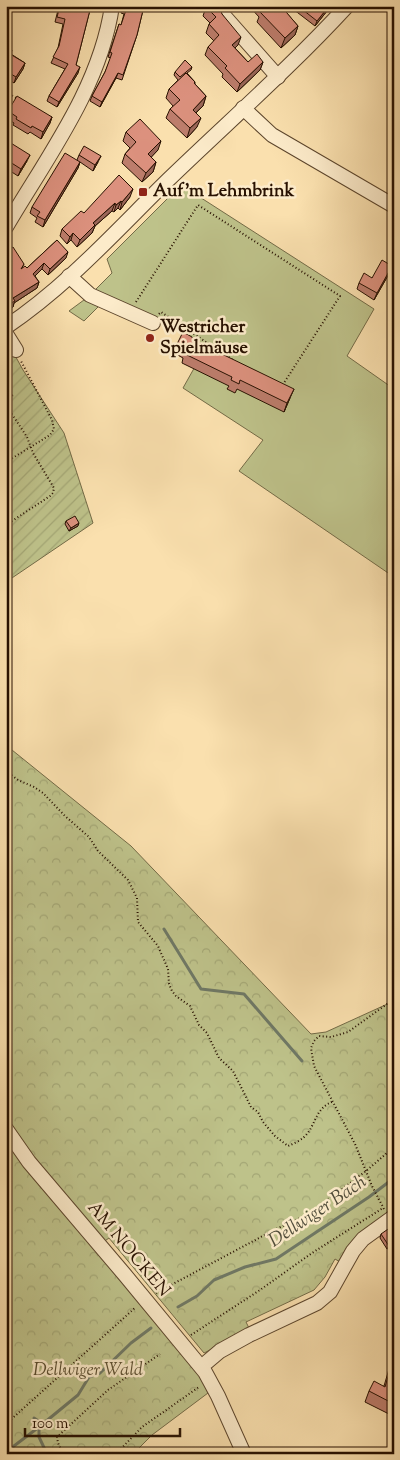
<svg xmlns="http://www.w3.org/2000/svg" width="400" height="1460" font-family="'Sorts Mill Goudy',serif">
	<style>
		.forest { fill: url(#forest-crowns); stroke: #736a46 }
		.garden { fill: url(#garden-furrows); stroke: #736a46 }
		.pitch { fill: #bec28a; stroke: #736a46 }
		.lines { fill: none; stroke-linecap: round; stroke-linejoin: round }
		.stream { stroke: #6f7865; stroke-width: 3 }
		.minor-casing { stroke: #5c452c; stroke-width: 16 }
		.path { stroke: #281101; stroke-width: 2; stroke-dasharray: 1 2.5; stroke-linecap: butt }
		.minor { stroke: #fcebca; stroke-width: 14 }
		.wall { fill: #bd7d6c; stroke: #281101 }
		.shaded-wall { fill: #9a6658; stroke: #281101 }
		.building { fill: #dc917e; stroke: #281101 }
		.poi-dot { fill: #8f2418; stroke: #fcebca; stroke-width: 2 }
		.labels { text-anchor: middle; dominant-baseline: central; stroke-width: 5; stroke-linejoin: round; paint-order: stroke }
		.poi-label { font-size: 18px; font-weight: bold; fill: #281101; stroke: #fcebca; text-anchor: start }
		.street-label { font-size: 18px; fill: #281101; stroke: #fcebca }
		.park-label { font-size: 18px; font-style: italic; fill: #5c4f31; stroke: #fcebca }
		.water-label { font-size: 19px; font-style: italic; fill: #514d3b; stroke: #fcebca }
	</style>
	<defs>
		<pattern id="forest-crowns" width="20" height="18" patternUnits="userSpaceOnUse" patternTransform="scale(1.25)"><rect width="20" height="18" fill="#bec28a"/><path d="M2 6a3 3 0 1 1 6 0M12 15a3 3 0 1 1 6 0" fill="none" stroke="#a3a675"/></pattern>
		<pattern id="garden-furrows" width="10" height="10" patternUnits="userSpaceOnUse" patternTransform="scale(1.25)"><rect width="10" height="10" fill="#bec28a"/><path d="M-1 1l2-2M0 10L10 0M9 11l2-2" fill="none" stroke="#a3a675"/></pattern>
	</defs>
	<rect width="100%" height="100%" fill="#fae0ae"/>
	<filter id="stains"><feTurbulence type="fractalNoise" baseFrequency=".004" numOctaves="4"/><feColorMatrix values="0 0 0 0 .2 0 0 0 0 .09 0 0 0 0 .02 0 0 0 .5 -.17"/></filter>
	<radialGradient id="worn" r=".72"><stop offset=".6" stop-color="#630" stop-opacity="0"/><stop offset="1" stop-color="#630" stop-opacity=".3"/></radialGradient>
	<!-- forest -->
	<path class="forest" d="M6 748 12 750 131 846 311 1034 326 1032 394 1001V1216L342 1263 335 1259 325 1277 314 1290 246 1322 250 1330 204 1353 109 1238 95 1248 201 1376 208 1393 152 1435 133 1454H6Z"/>
	<!-- garden -->
	<path class="garden" d="M7 341 23 370 64 433 93 523 6 582Z"/>
	<!-- pitch -->
	<path class="pitch" d="M181 185 374 309 347 356 394 389V577L239 471 263 440 183 388 206 347 162 318 155 329 100 305 84 321 69 311 88 297 112 273 107 259Z"/>
	<g class="lines">
		<!-- stream -->
		<g class="stream">
			<path d="M164 929 201 989 244 994 302 1061"/>
			<path d="M178 1307 197 1296 214 1280 245 1267 276 1259 369 1197 394 1178"/>
			<path d="M6 1399H10"/>
			<path d="M34 1418 43 1424"/>
			<path d="M39 1427V1437L47 1454"/>
			<path d="M6 1452 39 1427 78 1395 89 1377 100 1373 131 1343 151 1328"/>
		</g>
		<defs>
			<g id="minor">
				<path d="M225 17 278 77"/>
				<path d="M243 108 272 135 394 206"/>
				<path d="M6 227C47 157 100 88 112 6"/>
				<path d="M69 276 90 295 153 323"/>
				<path d="M6 327C67 286 116 231 168 180 228 122 291 67 347 6"/>
				<path d="M6 334 16 350"/>
				<path d="M6 1129 29 1162 125 1275 205 1372 218 1396 244 1454"/>
				<path d="M207 1362 220 1351 249 1335 317 1303 330 1292 353 1251 363 1239 392 1218 394 1219"/>
			</g>
		</defs>
		<!-- minor casing -->
		<use href="#minor" class="minor-casing"/>
		<!-- path -->
		<g class="path">
			<path d="M6 92 16 98"/>
			<path d="M136 302 198 205 340 296 282 386"/>
			<path d="M159 314 161 312 233 360"/>
			<path d="M6 399 13 395"/>
			<path d="M6 405 27 437 33 453 54 488 53 493 50 496 6 525"/>
			<path d="M6 462 50 435 54 429 52 420 21 361"/>
			<path d="M6 771 18 780 34 787 43 793 65 816 89 837 98 851 128 880 137 898 138 922 158 946 168 969 169 984 172 991 176 996 190 1006 199 1025 207 1033 219 1058 233 1071 251 1107 258 1112 263 1122 275 1136 288 1146C293 1144 299 1141 303 1138 317 1126 313 1109 334 1101"/>
			<path d="M384 1209 372 1186 355 1144 314 1066 311 1048 314 1041 319 1036 331 1037 348 1032 394 999"/>
			<path d="M156 1293 274 1230 309 1214 366 1171 394 1147"/>
			<path d="M191 1335 260 1290 312 1253 383 1208"/>
			<path d="M6 1424 136 1307"/>
			<path d="M63 1454 58 1443 57 1437 108 1390 160 1354"/>
			<path d="M116 1454 142 1427 199 1387"/>
		</g>
		<!-- minor -->
		<use href="#minor" class="minor"/>
	</g>
	<!-- wall -->
	<g class="wall">
		<path d="M59 6H91L76 65 78 73 57 107 47 101 49 96 65 69 51 63 58 48 63 24 55 22Z"/>
		<path d="M123 6H144L137 35 122 80 116 78 100 107 90 101 92 96 105 72 111 58 108 57 119 24 121 25 124 14 121 13Z"/>
		<path d="M249 6H281L282 7V6H288L285 11 298 26 295 35 281 48 257 22 259 17Z"/>
		<path d="M289 6H329L327 11 315 26Z"/>
		<path d="M206 7 222 14 238 45 235 48 248 62H263L260 70 237 92 222 77 223 74 205 55 208 47 214 41 206 33 209 24 210 23 203 16Z"/>
		<path d="M6 46 12 50 11 54 25 63 23 69 14 83 6 78Z"/>
		<path d="M192 67 191 70 187 73 195 82V84L206 96 203 106 196 113 197 127 187 138 166 118 170 109 173 106 166 98 169 89 178 80 174 75 175 72Z"/>
		<path d="M8 111 52 117 50 123 41 139 30 132 28 134 13 125 14 123 6 118Z"/>
		<path d="M126 132 158 150 151 157 156 162 153 172 142 182 122 163 125 154 130 148 123 141Z"/>
		<path d="M6 140 27 161 18 176 7 169 6 171Z"/>
		<path d="M79 155 98 162 93 171 80 162 78 168 43 227 35 222 37 218 30 213 32 207 77 160Z"/>
		<path d="M130 197 120 210 118 208 114 212 112 211 95 226 92 233 77 247 71 240 67 244 60 236 62 229 84 213Z"/>
		<path d="M57 240 66 258 48 275 42 269 35 276 39 282 37 288 14 303 13 307 6 311V251L24 264 22 268H27Z"/>
		<path d="M390 272 374 300 357 289 359 283 372 278Z"/>
		<path d="M193 340 290 398 284 412 237 389 235 393 227 389 229 386 182 363 183 358 174 353 177 344Z"/>
		<path d="M66 521 78 526 69 531 65 524Z"/>
		<path d="M394 1231V1244L387 1249 380 1238 381 1234Z"/>
		<path d="M394 1352V1410L391 1415 365 1402 369 1391 384 1386Z"/>
	</g>
	<!-- shaded-wall -->
	<g class="shaded-wall">
		<path d="M329 6 327 11 315 26 317 21Z"/>
		<path d="M298 26 295 35 281 48 285 38Z"/>
		<path d="M241 37 238 45 229 54 232 45Z"/>
		<path d="M263 62 260 70 237 92 240 84Z"/>
		<path d="M25 63 23 69 14 83 16 77Z"/>
		<path d="M80 67 78 73 57 107 59 102Z"/>
		<path d="M118 73 116 78 100 107 102 102Z"/>
		<path d="M206 96 203 106 189 119 193 110Z"/>
		<path d="M52 117 50 123 41 139 43 132Z"/>
		<path d="M201 118 197 127 187 138 190 128Z"/>
		<path d="M161 141 158 150 145 164 148 154Z"/>
		<path d="M30 155 27 161 18 176 21 169Z"/>
		<path d="M101 156 98 162 93 171 95 165Z"/>
		<path d="M80 162 78 168 43 227 45 220Z"/>
		<path d="M156 162 153 172 142 182 146 173Z"/>
		<path d="M133 189 130 197 120 210 122 202Z"/>
		<path d="M121 201 118 208 114 212 116 205Z"/>
		<path d="M115 203 112 211 95 226 92 233 77 247 80 240 93 223Z"/>
		<path d="M73 233 71 240 67 244 70 237Z"/>
		<path d="M68 252 66 258 48 275 50 269Z"/>
		<path d="M44 263 42 269 31 280 33 274Z"/>
		<path d="M392 266 390 272 374 300 377 293Z"/>
		<path d="M39 282 37 288 14 303 13 307 6 311V306L13 298Z"/>
		<path d="M294 389 290 398 284 412 287 403Z"/>
		<path d="M79 523 78 526 69 531 71 528Z"/>
		<path d="M394 1242V1244L387 1249 389 1246Z"/>
	</g>
	<!-- building -->
	<g class="building">
		<path d="M60 6 72 7V6H91L76 65 80 67 59 102 49 96 68 64 53 57 59 46 65 19 57 17Z"/>
		<path d="M123 6H144L137 35 123 75 118 73 102 102 92 96 105 72 112 53 110 52 119 24 121 25 126 10 122 9Z"/>
		<path d="M207 6H218L220 8 222 14 241 37 232 45 248 62 257 54 263 62 240 84 225 68 227 66 208 47 219 35 209 24 216 17 206 7Z"/>
		<path d="M261 6H281L298 26 285 38 260 12 264 9Z"/>
		<path d="M298 6H329L317 21Z"/>
		<path d="M6 46 12 50 10 54 25 63 16 77 6 71Z"/>
		<path d="M185 60 192 67 180 77 175 72Z"/>
		<path d="M186 73 195 82 194 83 206 96 193 110 201 118 190 128 170 109 180 100 169 89Z"/>
		<path d="M17 96 52 117 43 132 32 126 31 128 16 119 17 117 8 111Z"/>
		<path d="M140 119 161 141 148 154 156 162 146 173 125 154 136 142 126 132Z"/>
		<path d="M6 140 30 155 21 169 10 162 8 165 6 164Z"/>
		<path d="M84 146 101 156 95 165 79 155Z"/>
		<path d="M65 153 80 162 45 220 37 216 40 212 32 207Z"/>
		<path d="M119 175 133 189 122 202 121 201 116 205 115 203 93 223 95 225 80 240 73 233 70 237 62 229 81 211 84 213Z"/>
		<path d="M57 240 68 252 50 269 44 263 33 274 39 282 13 298 15 301 6 306V251L13 247 24 264 21 269 25 266 27 268Z"/>
		<path d="M382 260 392 266 377 293 359 283 364 273 372 278Z"/>
		<path d="M183 332 192 337 193 340 294 389 287 403 240 380 239 384 231 380 232 377 185 354 187 350 177 344Z"/>
		<path d="M75 516 79 523 71 528 66 521Z"/>
		<path d="M391 1227 394 1231V1242L389 1246 381 1234Z"/>
		<path d="M394 1356V1404L369 1391 374 1381 385 1387Z"/>
	</g>
	<!-- markers -->
	<g class="poi-dot">
		<rect x="138" y="187" width="10" height="10" rx="2.5"/>
		<circle cx="150" cy="338" r="5"/>
	</g>
	<g class="labels">
		<!-- poi labels -->
		<g class="poi-label">
			<text x="153" y="192">Auf'm Lehmbrink</text>
			<text x="160" y="328">Westricher<tspan x="160" dy="21">Spielmäuse</tspan></text>
		</g>
		<!-- street labels -->
		<g class="street-label">
			<text transform="translate(128 1250) rotate(50)">AM NOCKEN</text>
		</g>
		<!-- park labels -->
		<g class="park-label">
			<text x="88" y="1371">Dellwiger Wald</text>
		</g>
		<!-- water labels -->
		<g class="water-label">
			<text transform="translate(318 1212) rotate(-34)">Dellwiger Bach</text>
		</g>
	</g>
	<!-- margin -->
	<rect width="400" height="1460" fill="none" stroke="#fae0ae" stroke-width="25"/>
	<rect x="8" y="8" width="385" height="1445" fill="none" stroke="#281101" stroke-width="2.5"/>
	<rect x="12" y="12" width="375" height="1435" fill="none" stroke="#281101"/>
	<!-- scale -->
	<path d="M25 1428v8h155v-8" fill="none" stroke="#281101" stroke-width="2.5"/>
	<text x="32" y="1428" font-size="15" fill="#281101" stroke="#fcebca" stroke-width="4" paint-order="stroke">100 m</text>
	<rect width="100%" height="100%" filter="url(#stains)"/>
	<rect width="100%" height="100%" fill="url(#worn)"/>
</svg>
